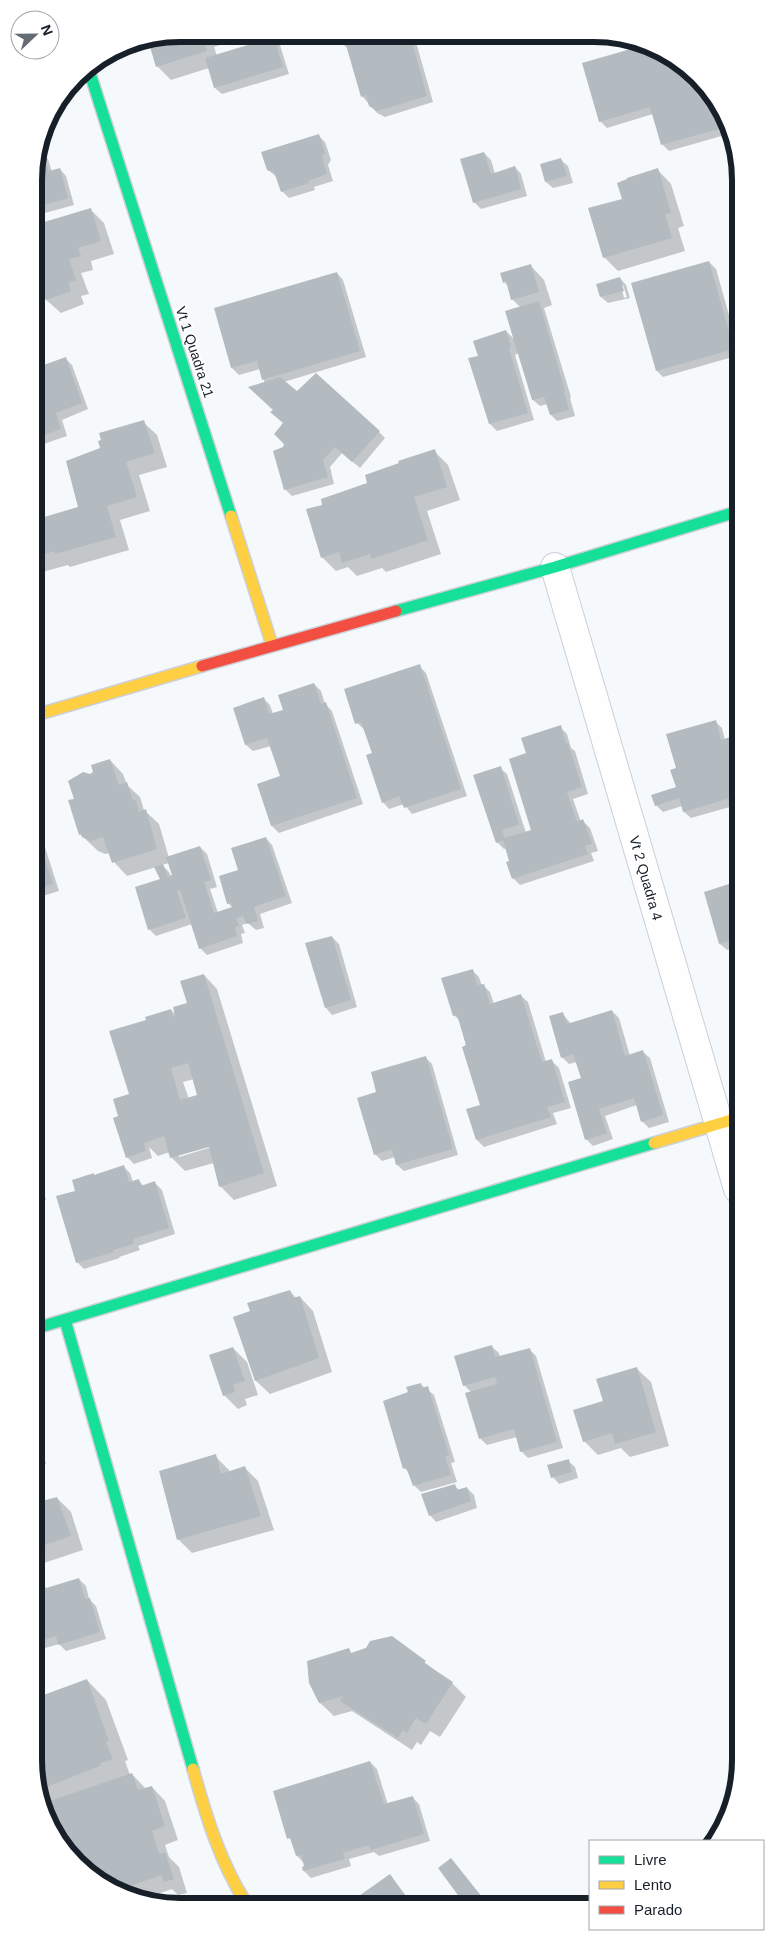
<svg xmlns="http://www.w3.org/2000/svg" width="774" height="1940" font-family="Arial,sans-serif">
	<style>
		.shadow { fill: #0003; fill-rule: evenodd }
		.building { fill: #b3bbc0; fill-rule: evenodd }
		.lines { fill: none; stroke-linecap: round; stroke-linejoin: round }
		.street-casing { stroke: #cbd0d7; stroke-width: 30 }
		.fast-casing { stroke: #cbd0d7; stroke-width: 14 }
		.slow-casing { stroke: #cbd0d7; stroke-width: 14 }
		.jam-casing { stroke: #cbd0d7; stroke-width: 14 }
		.street { stroke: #fefeff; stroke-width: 28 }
		.fast { stroke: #16e098; stroke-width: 11 }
		.slow { stroke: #ffcf43; stroke-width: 11 }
		.jam { stroke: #f24e42; stroke-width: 11 }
		.labels { text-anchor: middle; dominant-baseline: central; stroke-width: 4; stroke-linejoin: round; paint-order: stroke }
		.street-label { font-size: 14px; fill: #171f28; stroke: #fff }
		.rim { fill: none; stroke: #171f28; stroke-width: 6 }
	</style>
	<rect width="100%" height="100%" fill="#f6f9fc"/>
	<!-- shadow -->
	<g class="shadow">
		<path d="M180 34H230L233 41 214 47 217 56 273 38 280 45 289 74 222 94 215 88 209 68 171 80 157 66 149 40Z"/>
		<path d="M336 35H414L433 102 385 117 377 113 362 96 349 49 337 40Z"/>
		<path d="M600 36 622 37 625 38 607 43Z"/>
		<path d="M643 47 691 70 719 116 725 135 669 151 662 144 653 114 607 128 600 121 584 64Z"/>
		<path d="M318 135 325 142 331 160 328 165 333 181 314 187 315 190 289 198 282 191 277 177 268 170Z"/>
		<path d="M41 153 48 159 52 172 60 169 66 176 74 205 34 216V170Z"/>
		<path d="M484 153 491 160 495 174 515 167 521 174 527 196 481 209 474 202Z"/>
		<path d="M561 160 568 166 573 183 553 188 546 182 542 165Z"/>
		<path d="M658 170 671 184 684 226 678 228 685 251 618 271 604 257 623 200Z"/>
		<path d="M91 210 104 223 114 254 91 261 93 270 81 273 89 294 81 296 84 304 61 313 37 292Z"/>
		<path d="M709 262 716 269 736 340V356L663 377 657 371Z"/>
		<path d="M531 266 544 280 552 305 544 308 571 397 570 398 575 416 557 421 551 415 548 404 540 406 533 400 519 353 515 355 534 420 497 431 490 424 470 359 479 357 506 331 516 341 521 308 512 299 508 286 504 282Z"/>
		<path d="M337 273 343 280 366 357 284 382 297 393 379 432 385 438 360 468 342 453 330 467 334 484 292 496 285 489 284 423 274 410 260 369 239 375 232 368 216 309Z"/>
		<path d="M620 278 626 285 630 298 608 303 601 297ZM621 285H623L627 297 624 298Z"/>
		<path d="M66 359 72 365 88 409 62 420 67 436 35 447V369Z"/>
		<path d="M143 422 157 435 167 467 139 475 150 511 120 520 129 550 70 567 68 565 35 574V527L80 508 102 449Z"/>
		<path d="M434 451 448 465 460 500 427 511 441 554 386 572 382 568 357 576 348 567 336 571 322 557 324 505 369 484 401 463Z"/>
		<path d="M419 666 426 673 467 796 412 814 404 804 389 809 383 802 373 754 365 730 357 723Z"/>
		<path d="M314 684 321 691 325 704 332 711 363 804 279 833 272 826 259 785 282 777 271 746 253 751 246 745 234 708 263 698 270 705 273 714 285 711Z"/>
		<path d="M715 721 722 728 725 740 737 737V805L691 818 684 812 682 806 663 812 656 805 677 788 678 769Z"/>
		<path d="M560 727 567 734 571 748 575 751 588 794 573 799 581 822 583 821 590 828 598 851 591 853 594 861 520 885 513 878 507 848 504 849 497 842 500 768 507 774 526 833 532 831 527 754Z"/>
		<path d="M110 760 123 774 127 785 140 797 144 810 159 824 169 858 200 847 207 854 217 887 210 889 218 913 233 908 228 903 240 871 266 838 272 845 292 903 260 914 264 928 256 930 248 923 242 925 245 933 241 934 243 943 207 955 200 948 192 924 156 936 149 929 162 880 156 867 127 876 114 862 110 853 105 854 98 851 80 834 75 800 90 775ZM169 863 174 880 173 881 169 872 162 865Z"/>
		<path d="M36 819 59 891 36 898Z"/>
		<path d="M729 885 736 892 737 898 738 947 727 950 720 944 705 893Z"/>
		<path d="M332 937 339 944 357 1007 332 1015 326 1008Z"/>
		<path d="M473 971 479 977 482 986 483 985 490 992 494 1004 521 996 528 1002 546 1062 552 1061 559 1068 571 1108 553 1113 557 1124 484 1147 477 1140 468 1110 481 1106 460 1021 454 1015Z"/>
		<path d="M204 975 217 989 277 1186 234 1200 220 1186 214 1163 185 1171 171 1157 170 1152 158 1156 149 1147 152 1158 134 1164 127 1157 120 1117 130 1095 148 1021 171 1010 176 1015 189 1004ZM194 1079 199 1096 189 1099 183 1082ZM214 1144 215 1146 179 1157V1154Z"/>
		<path d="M612 1011 619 1018 630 1056 643 1052 650 1058 669 1122 649 1128 642 1121 637 1105 605 1116 613 1139 593 1146 586 1139 582 1079 577 1062 569 1064 562 1057V1013L571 1024Z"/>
		<path d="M425 1057 432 1064 458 1155 404 1171 397 1165 395 1157 382 1161 375 1154 378 1093Z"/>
		<path d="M124 1167 130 1173 133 1182 139 1181 144 1186 155 1183 162 1190 175 1234 138 1246 140 1250 119 1257 120 1258 84 1269 77 1262V1192L95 1176Z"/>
		<path d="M37 1168 46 1200 37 1203Z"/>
		<path d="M290 1291 296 1298 300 1297 313 1311 332 1372 270 1394 256 1381 251 1312Z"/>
		<path d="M492 1347 499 1353 500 1358 530 1350 536 1356 563 1448 528 1458 521 1451 517 1437 487 1445 480 1438 471 1392 464 1385Z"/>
		<path d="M233 1348 247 1362 258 1395 245 1399 247 1405 238 1409 224 1395Z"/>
		<path d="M637 1369 651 1382 669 1446 630 1457 621 1448 598 1455 584 1441 605 1402Z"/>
		<path d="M420 1384 434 1395 455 1462 451 1463 457 1482 421 1492 414 1485 410 1473 404 1468 409 1393Z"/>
		<path d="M38 1439 46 1464 38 1467Z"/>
		<path d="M215 1456 229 1470 230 1473 245 1468 258 1481 274 1530 192 1553 178 1539Z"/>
		<path d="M568 1461 575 1467 578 1478 559 1484 553 1477Z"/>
		<path d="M454 1485 459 1490 467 1488 474 1495 477 1508 436 1522 430 1515Z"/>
		<path d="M38 1491 41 1495 44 1502 57 1498 71 1512 83 1550 38 1565Z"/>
		<path d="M79 1579 86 1586 89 1599 96 1606 106 1639 66 1651 59 1644 38 1650V1581L40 1580 47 1589Z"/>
		<path d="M391 1637 452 1683 466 1697 440 1737 430 1731 421 1745 417 1742 412 1750 352 1711 334 1716 320 1703 310 1683 348 1650 352 1654Z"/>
		<path d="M87 1680 106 1700 128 1760 125 1761 130 1775 132 1774 145 1788 152 1787 165 1801 178 1840 165 1845 169 1857 179 1867 187 1893 178 1895 172 1889 143 1899 83 1870 39 1797 38 1698Z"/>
		<path d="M370 1762 377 1769 388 1805 412 1797 419 1804 430 1841 379 1856 374 1852 349 1859 351 1866 311 1878 304 1871 303 1868 306 1867 304 1863 297 1856 293 1841 288 1837Z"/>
		<path d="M457 1866 485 1902H465L439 1868Z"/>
		<path d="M390 1876 411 1902 351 1903Z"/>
	</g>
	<!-- building -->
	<g class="building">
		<path d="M180 34H201L207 51 156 67 148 40Z"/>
		<path d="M335 35H410L427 96 377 111 369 106 366 95 361 97 346 45 336 41Z"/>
		<path d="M274 37 283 67 214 88 205 58Z"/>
		<path d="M641 46 691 70 711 103 719 129 661 145 650 107 599 122 582 63Z"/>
		<path d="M319 134 325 153 322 157 327 174 308 181 309 183 281 192 274 172 267 170 261 152Z"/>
		<path d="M41 151 49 171 60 168 68 198 34 208V170L39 152Z"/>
		<path d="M484 152 491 174 515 166 521 189 473 203 460 159Z"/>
		<path d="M561 158 567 176 545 182 540 164Z"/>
		<path d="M658 168 671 213 665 214 672 238 603 258 588 208 622 199 617 183 627 179V178Z"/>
		<path d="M91 208 101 241 78 248 81 256 69 259 76 280 68 283 71 291 46 300 43 290 36 292 34 288V225Z"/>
		<path d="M709 261 734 349 656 371 631 283Z"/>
		<path d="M531 264 539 292 511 300 506 281 503 283 500 273Z"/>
		<path d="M337 272 360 351 262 380 257 361 231 368 214 308Z"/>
		<path d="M620 277 624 291 600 297 596 284Z"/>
		<path d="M539 301 565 390 564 391 569 410 550 415 544 397 532 400 505 311Z"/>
		<path d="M506 330 511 347 509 348 528 413 489 424 468 358 478 356 473 341Z"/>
		<path d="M66 357 82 403 56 413 61 429 35 438V368Z"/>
		<path d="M316 373 380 431 352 462 335 447 323 460 328 477 284 490 273 451 283 447 284 444 274 434 283 423 270 412 273 410 248 387 280 377 297 391Z"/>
		<path d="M144 420 155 453 126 462 137 497 107 506 116 537 55 554 54 551 35 557V525L45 522 44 517 78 507 66 461 100 448 98 441 101 440 99 433Z"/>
		<path d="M435 449 447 487 414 497 428 540 372 559 370 554 342 563 339 552 321 558 306 509 322 505 321 499 367 483 365 475 399 463 398 461Z"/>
		<path d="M420 664 461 789 404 808 399 796 382 803 366 755 372 753 361 722 355 724 344 689Z"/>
		<path d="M314 683 321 704 326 702 357 798 271 826 257 784 280 776 267 738 245 745 233 708 264 697 269 714 283 710 278 695Z"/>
		<path d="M716 720 721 740 737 735V796L683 812 679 798 655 806 651 795 676 787 670 770 676 768 666 734Z"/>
		<path d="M561 725 566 744 568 743 582 787 567 792 577 822 583 819 592 844 585 846 588 854 512 879 506 862 509 861 503 840 496 843 473 775 501 766 519 825 502 830 505 838 531 830 509 759 526 753 521 738Z"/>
		<path d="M110 759 119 785 127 782 133 801 136 800 139 812 146 809 157 849 112 863 103 837 91 841 82 837 81 834 79 835 68 800 74 799 68 781 83 772 90 774 93 772 91 765Z"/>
		<path d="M36 832 53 884 36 890Z"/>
		<path d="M266 837 286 896 254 907 258 921 248 924 246 923 243 916 236 918 239 926 235 927 237 936 199 949 180 890 177 891 186 918 148 930 135 887 160 879 154 867 163 864 168 877 172 875 166 857 200 846 211 880 204 882 214 913 232 907 231 903 227 904 219 876 238 870 231 848Z"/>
		<path d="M729 884 734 901 730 902 738 925V938L719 944 704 892Z"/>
		<path d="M332 936 351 1000 325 1008 305 943Z"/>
		<path d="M473 969 477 985 484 984 490 1004 521 994 542 1062 552 1059 565 1102 547 1107 551 1117 476 1140 466 1109 480 1105 462 1047 466 1045 457 1015 453 1016 441 978Z"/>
		<path d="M204 974 264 1173 219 1187 209 1147 170 1158 164 1136 144 1143 146 1151 126 1158 113 1118 118 1116 113 1099 129 1094 109 1031 146 1020 145 1017 171 1009 173 1017 175 1016 173 1007 187 1003 180 981ZM188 1063 197 1095 180 1100 171 1068Z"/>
		<path d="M612 1010 625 1056 643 1050 663 1115 641 1122 634 1098 599 1109 607 1133 585 1140 568 1082 581 1078 573 1054 561 1058 549 1016 563 1012 567 1024Z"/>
		<path d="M426 1056 453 1149 396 1165 392 1149 374 1155 357 1098 376 1092 371 1072Z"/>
		<path d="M124 1165 129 1182 139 1179 141 1186 155 1181 169 1228 133 1239 134 1244 113 1250 114 1252 76 1263 56 1196 75 1191 72 1180 94 1173V1175Z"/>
		<path d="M290 1290 293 1298 300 1296 319 1358 255 1381 233 1317 250 1311 247 1303Z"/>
		<path d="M492 1345 495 1357 530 1348 557 1442 520 1452 514 1429 479 1439 465 1393 497 1384 495 1377 463 1386 454 1356Z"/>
		<path d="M233 1347 245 1381 233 1385 235 1392 223 1396 209 1355Z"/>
		<path d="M637 1367 656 1432 615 1444 612 1433 583 1442 573 1410 603 1401 596 1379Z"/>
		<path d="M421 1383 422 1388 428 1386 449 1455 445 1457 451 1475 413 1486 406 1467 403 1469 383 1401 408 1392 406 1387Z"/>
		<path d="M216 1454 221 1474 245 1466 261 1516 177 1540 159 1471Z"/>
		<path d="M569 1459 572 1472 551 1478 547 1465Z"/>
		<path d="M455 1484 457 1490 467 1487 471 1501 429 1516 421 1494Z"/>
		<path d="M57 1497 71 1536 38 1547V1502Z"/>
		<path d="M79 1578 85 1599 90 1598 100 1632 58 1645 56 1636 38 1642V1580L41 1579 43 1589Z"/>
		<path d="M392 1636 426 1661 424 1663 453 1682 426 1724 416 1718 407 1733 403 1730 398 1738 340 1701 343 1696 319 1703 309 1683 307 1661 349 1648 351 1653 366 1648 370 1641Z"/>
		<path d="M87 1679 109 1741 106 1742 113 1759 101 1763 100 1766 39 1790 38 1697Z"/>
		<path d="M370 1761 384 1804 413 1796 424 1834 371 1850 369 1845 343 1853 345 1859 303 1871 302 1867 304 1866 301 1855 296 1856 290 1838 287 1839 273 1791Z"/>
		<path d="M132 1773 138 1790 152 1786 165 1826 152 1831 159 1854 165 1852 174 1879 164 1882 161 1875 122 1889 83 1870 44 1806 48 1805 47 1802Z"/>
		<path d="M451 1858 482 1897 477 1902H463L438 1868Z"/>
		<path d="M390 1874 410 1902 349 1903Z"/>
	</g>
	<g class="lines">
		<defs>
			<path id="street" d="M555 567 738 1189"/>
			<g id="fast">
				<path d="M88 67 231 516"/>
				<path d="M396 611 555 567 736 512"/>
				<path d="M65 1320 193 1769"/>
				<path d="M37 1328 654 1143"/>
			</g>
			<g id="slow">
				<path d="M231 516 272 645"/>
				<path d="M36 715 202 666"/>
				<path d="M654 1143 738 1118"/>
				<path d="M193 1769C206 1816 220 1862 246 1903"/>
			</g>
			<path id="jam" d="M202 666 396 611"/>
		</defs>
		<!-- street casing -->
		<use href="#street" class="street-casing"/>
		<!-- fast casing -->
		<use href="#fast" class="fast-casing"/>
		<!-- slow casing -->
		<use href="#slow" class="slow-casing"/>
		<!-- jam casing -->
		<use href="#jam" class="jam-casing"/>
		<!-- street -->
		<use href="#street" class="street"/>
		<!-- fast -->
		<use href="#fast" class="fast"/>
		<!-- slow -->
		<use href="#slow" class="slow"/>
		<!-- jam -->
		<use href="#jam" class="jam"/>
	</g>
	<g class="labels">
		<!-- street labels -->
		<g class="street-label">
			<text transform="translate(195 352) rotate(72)">Vt 1 Quadra 21</text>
			<text transform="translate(646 878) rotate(74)">Vt 2 Quadra 4</text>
		</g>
	</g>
	<!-- crop -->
	<path d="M0 0H774V1940H0ZM180 42H594A138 138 0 0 1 732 180V1760A138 138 0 0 1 594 1898H180A138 138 0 0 1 42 1760V180A138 138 0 0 1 180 42Z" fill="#fff" fill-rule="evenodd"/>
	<path class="rim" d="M180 42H594A138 138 0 0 1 732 180V1760A138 138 0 0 1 594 1898H180A138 138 0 0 1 42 1760V180A138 138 0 0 1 180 42Z"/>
	<!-- legend -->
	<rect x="589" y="1840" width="175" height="90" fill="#ffffff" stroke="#a2a5a9"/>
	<rect x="599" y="1856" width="25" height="8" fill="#16e098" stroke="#a2a5a9"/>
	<text x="634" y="1865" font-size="15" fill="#171f28">Livre</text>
	<rect x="599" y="1881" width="25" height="8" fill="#ffcf43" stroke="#a2a5a9"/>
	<text x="634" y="1890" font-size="15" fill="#171f28">Lento</text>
	<rect x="599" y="1906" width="25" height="8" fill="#f24e42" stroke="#a2a5a9"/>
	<text x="634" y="1915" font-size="15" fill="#171f28">Parado</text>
	<!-- north arrow -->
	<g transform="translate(35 35) rotate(68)"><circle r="24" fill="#ffffff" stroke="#a2a5a9"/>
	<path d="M0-4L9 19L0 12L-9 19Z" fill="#656b72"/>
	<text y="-8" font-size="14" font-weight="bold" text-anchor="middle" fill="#171f28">N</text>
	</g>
</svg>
